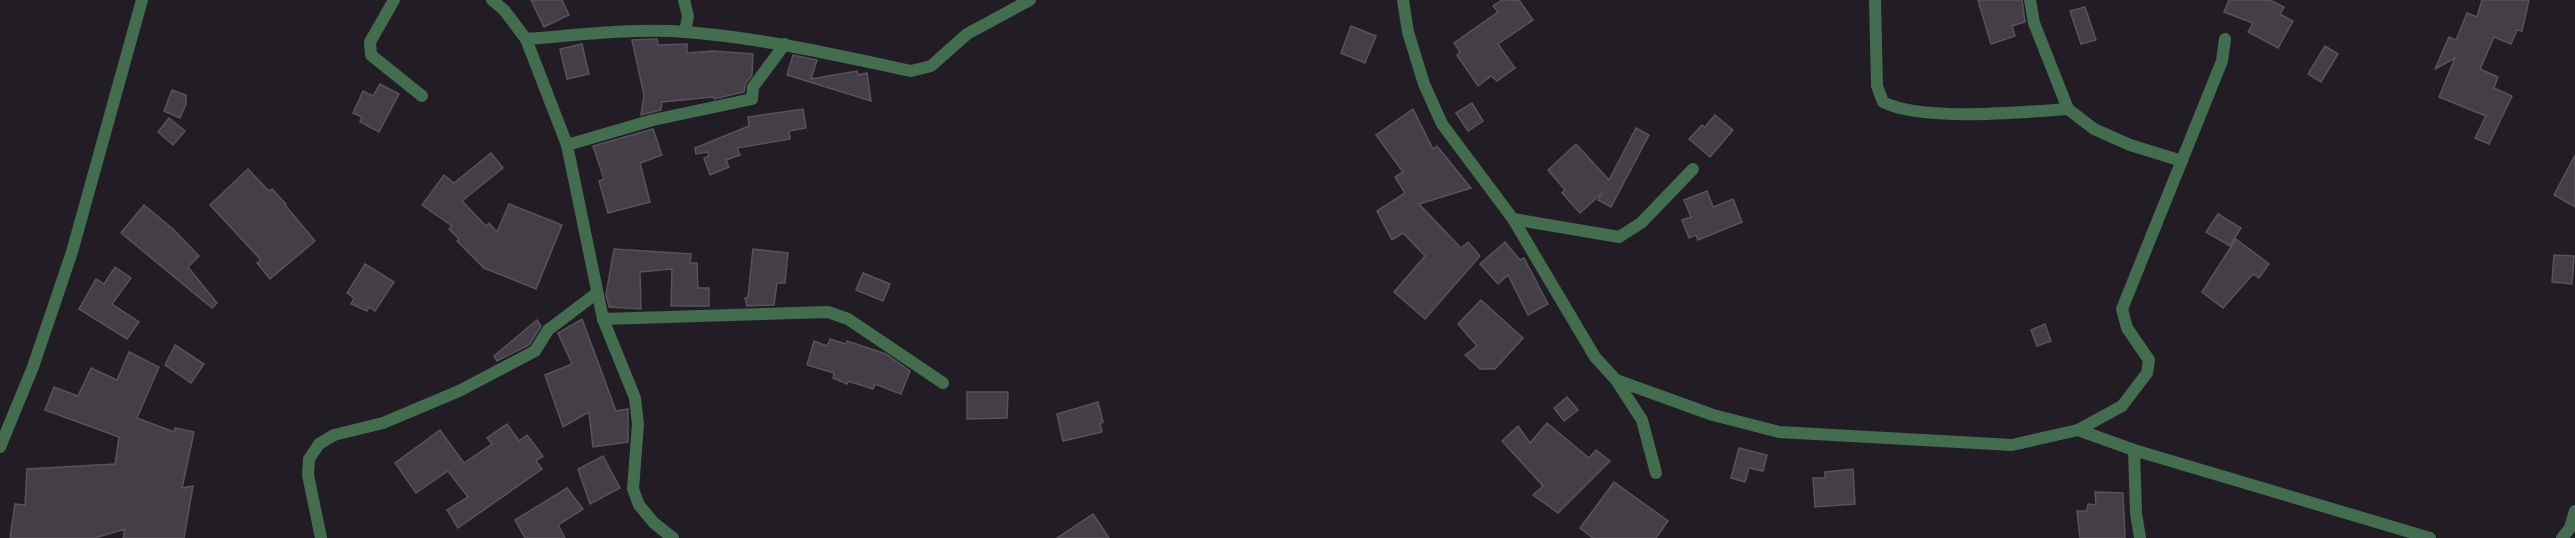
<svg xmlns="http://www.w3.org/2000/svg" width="2575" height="538" font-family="'PT Sans Narrow',sans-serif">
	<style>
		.building { fill: #443f46; stroke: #58525a; stroke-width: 1.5 }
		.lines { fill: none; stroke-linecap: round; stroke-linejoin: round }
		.minor { stroke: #436d4e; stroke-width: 12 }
	</style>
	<rect width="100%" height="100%" fill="#221d24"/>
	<!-- building -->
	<g class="building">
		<path d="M531 0H562L569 15 544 27Z"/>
		<path d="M1502 0H1519L1533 20 1498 44 1515 68 1497 81 1491 76 1478 86 1457 55 1460 52 1454 43 1498 12 1493 6Z"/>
		<path d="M1978 0H2022L2025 22 2012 26 2015 36 1991 44Z"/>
		<path d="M2229 0H2270L2284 7 2280 14 2293 21 2278 48 2248 32 2253 23 2224 12Z"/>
		<path d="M2482 0H2529L2522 31 2517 30 2511 44 2494 37 2480 69 2498 77 2494 88 2512 96 2489 144 2475 138 2486 116 2439 97 2455 58 2435 69 2449 37 2456 40 2467 13 2477 17Z"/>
		<path d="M2085 7 2096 40 2081 44 2070 11Z"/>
		<path d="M1351 26 1376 36 1365 63 1341 53Z"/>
		<path d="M657 39 658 45 687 44V53L713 51 753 54 752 75 746 83 744 92 714 99 713 97 662 102 661 110 641 115 644 95 632 40Z"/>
		<path d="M582 44 589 74 567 79 560 49Z"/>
		<path d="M2325 46 2338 54 2321 82 2308 74Z"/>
		<path d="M793 55 817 60 811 79 857 71 858 75 867 73 871 101 787 75Z"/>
		<path d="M380 84 399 94 379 132 360 122 362 117 353 113 363 91 373 96Z"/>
		<path d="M172 90 186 95V104L180 118 164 111Z"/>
		<path d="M1472 103 1483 121 1468 131 1456 113Z"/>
		<path d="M803 109 806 128 789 131 790 139 737 148 740 155 726 160 729 167 710 175 704 158 709 156 708 152 696 154 695 148 749 126 748 117Z"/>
		<path d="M1413 109 1433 149 1437 146 1471 188 1419 204 1461 248 1468 242 1480 256 1425 319 1394 292 1425 256 1403 233 1392 240 1377 211 1405 193 1395 177 1403 172 1376 135Z"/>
		<path d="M1715 115 1733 130 1710 157 1689 139 1702 125 1705 127Z"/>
		<path d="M169 118 185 131 173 145 158 132Z"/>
		<path d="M1636 128 1649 135 1611 207 1598 200 1602 193 1580 213 1562 193 1565 190 1548 170 1576 144 1609 180Z"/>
		<path d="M653 129 662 155 640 163 650 202 608 213 599 181 604 179 593 146Z"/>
		<path d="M491 153 503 168 462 201 486 226 489 223 497 232 509 204 562 225 536 289 484 268 457 241 459 239 449 229 452 226 422 205 444 175 454 183Z"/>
		<path d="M2575 155V207L2554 195Z"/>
		<path d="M248 169 269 191 272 189 286 204 285 205 315 241 270 279 257 263 261 260 210 205Z"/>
		<path d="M1707 191 1713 207 1733 199 1742 222 1698 240 1696 235 1689 238 1682 220 1691 217 1684 200Z"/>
		<path d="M144 205 173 229 199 256 188 267 217 303 212 308 121 233Z"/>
		<path d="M2218 214 2241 228 2230 246 2206 232Z"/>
		<path d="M2236 239 2269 264 2259 278 2253 274 2223 308 2202 292Z"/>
		<path d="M1505 242 1520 260 1524 258 1548 304 1528 315 1508 275 1498 284 1480 264Z"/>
		<path d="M614 249 691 254 690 263H697L698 288H709V306H671L672 269 640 272 641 309 609 307 606 295Z"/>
		<path d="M753 249 788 253 785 283H777L774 305 747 306 745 298 748 297Z"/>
		<path d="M2554 255 2574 256 2572 284 2552 282Z"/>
		<path d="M365 264 394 282 375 311 369 307 367 311 351 304 354 298 347 293Z"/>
		<path d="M115 267 131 278 112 304 139 322 127 339 79 309 96 279 104 284Z"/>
		<path d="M863 273 890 284 883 301 856 290Z"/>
		<path d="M1481 300 1523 338 1495 369H1480L1465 355 1477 346 1458 324Z"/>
		<path d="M582 319 616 411 628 409V442L593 447 589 412 563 427 545 375 572 364 558 333Z"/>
		<path d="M537 320 541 326 529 345 497 361 494 356Z"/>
		<path d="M2045 324 2051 341 2037 346 2031 330Z"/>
		<path d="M830 339 846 344 847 341 886 354 910 371 901 394 875 384 873 389 848 381 847 384 833 378 834 373 807 365 814 341 827 346Z"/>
		<path d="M175 345 204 364 191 383 165 365Z"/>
		<path d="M129 352 159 367 137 418 174 432 175 428 194 432 182 488 193 486 184 538H123L125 529 95 538H10L15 504 25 505 27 469 115 464 119 437 45 410 54 387 78 396 91 368 117 380Z"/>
		<path d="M967 392H1008L1007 418 967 419Z"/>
		<path d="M1567 397 1578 410 1564 421 1554 408Z"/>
		<path d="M1098 402 1103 422 1100 424 1102 432 1063 441 1057 414Z"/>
		<path d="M1547 423 1589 458 1596 450 1610 461 1558 513 1533 495 1543 486 1502 441 1518 426 1530 443Z"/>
		<path d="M507 424 519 441 527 435 543 456 536 461 542 469 458 528 447 510 468 497 448 471 416 493 395 463 440 430 464 463 492 444 487 438Z"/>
		<path d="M1739 448 1767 455 1763 471 1749 468 1745 482 1731 478Z"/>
		<path d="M603 456 620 488 590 504 578 469Z"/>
		<path d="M1853 469 1855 504 1815 507 1813 478H1825V472Z"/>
		<path d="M1614 482 1668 521 1656 538H1593L1580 528Z"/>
		<path d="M567 488 583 509 558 525 565 538H525L515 520Z"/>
		<path d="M2095 492 2123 493 2125 538H2080L2077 511H2087L2088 504 2096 505Z"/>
		<path d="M1093 514 1109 538H1057Z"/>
	</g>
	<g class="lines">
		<!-- minor -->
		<g class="minor">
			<path d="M394 0 370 42 371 55 422 96"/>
			<path d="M492 0 504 10 526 39 567 145 603 319 635 398 638 424 633 489 639 505 654 523 673 538"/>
			<path d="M684 0 688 16 685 32"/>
			<path d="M1403 0 1408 32 1424 84 1442 124 1513 219 1595 357 1616 380 1713 415 1779 432 2012 445 2078 430 2122 406 2147 373 2149 360 2127 328 2122 309 2222 61 2225 39"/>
			<path d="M1875 0 1877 86 1883 102C1922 122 2022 112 2068 109"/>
			<path d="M2030 0 2034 23 2068 109 2094 129 2130 145 2182 161"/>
			<path d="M526 39C579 35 632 28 686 32 762 38 836 55 911 71L931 66 967 34 1030 0"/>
			<path d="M567 145 653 120 752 99 753 87 785 44"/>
			<path d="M1513 219 1619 237 1641 223 1693 169"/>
			<path d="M603 319 828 312 848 319 943 383"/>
			<path d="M1616 380 1642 420 1656 473"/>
			<path d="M2078 430 2134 450 2430 538"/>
			<path d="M0 447 33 367 72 252 142 0"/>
			<path d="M2134 450 2136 513 2140 538"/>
			<path d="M321 538 308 475 309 459 319 444 334 435 383 423 459 391 535 351 548 330 597 293"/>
			<path d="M2562 538 2570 528 2575 511"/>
		</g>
	</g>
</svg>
